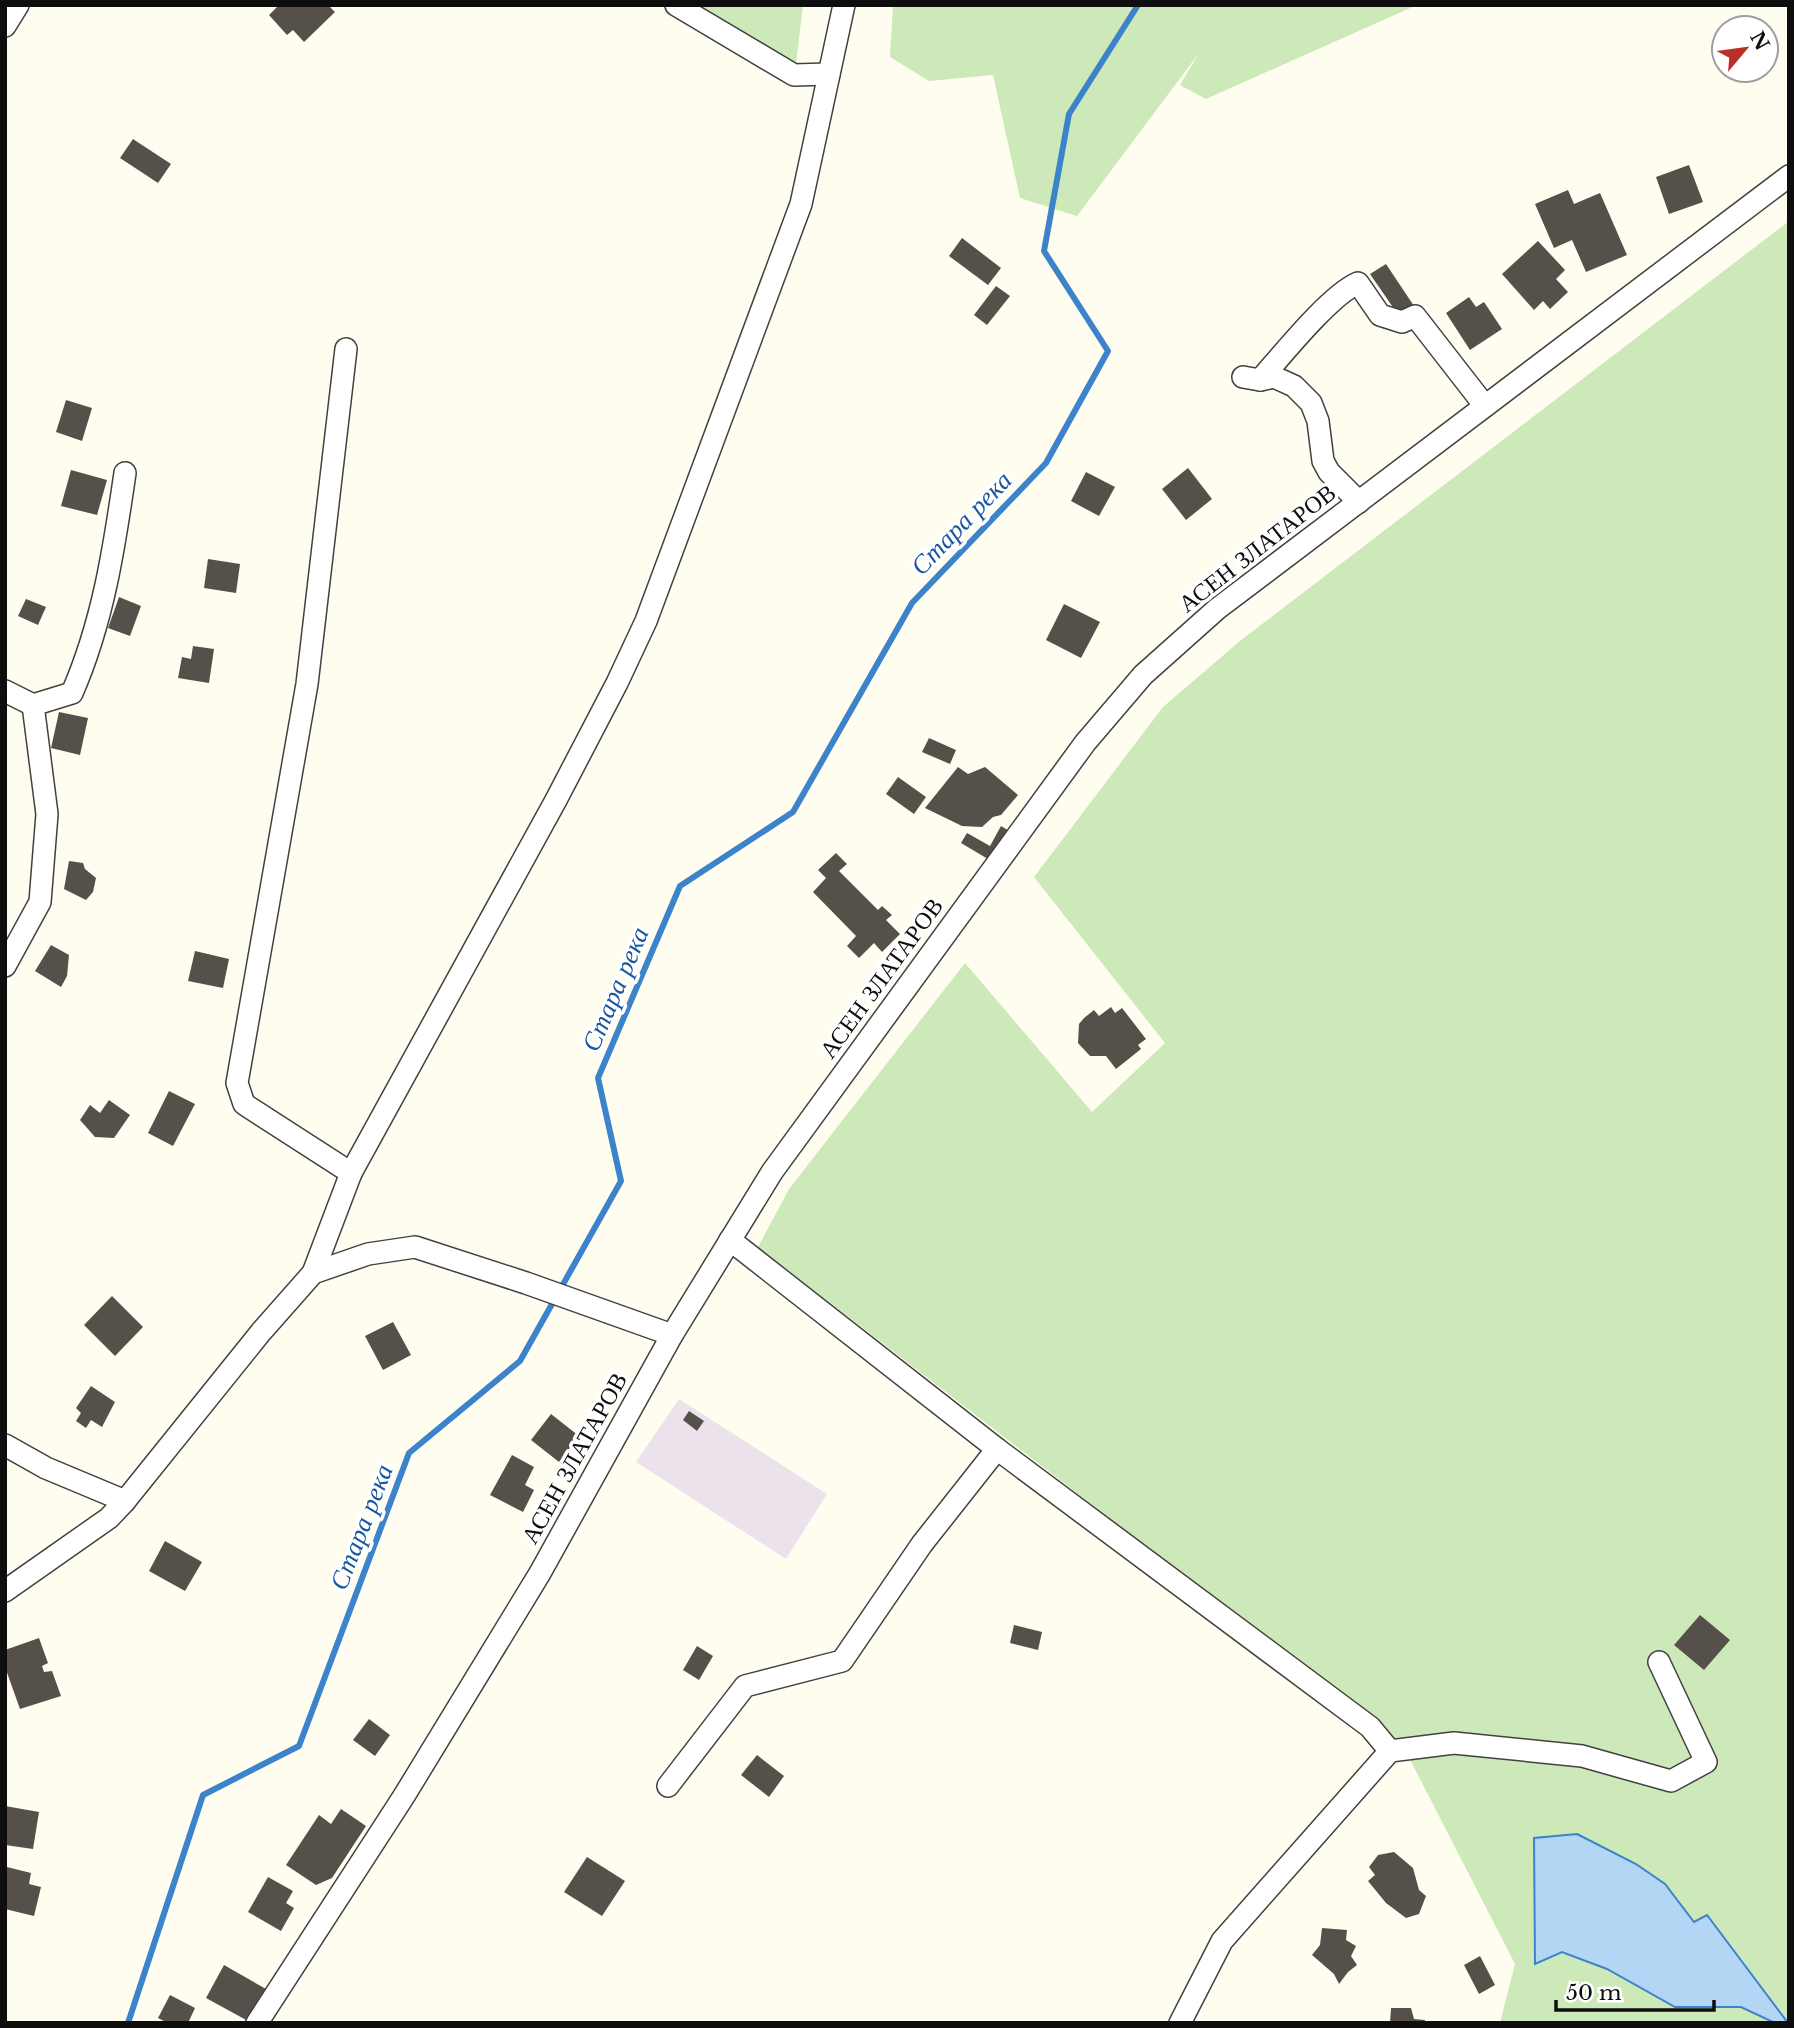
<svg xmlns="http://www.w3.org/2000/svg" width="1794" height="2028" font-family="'Libre Baskerville',serif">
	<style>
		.industrial { fill: #ece2ec }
		.green { fill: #cde9b9 }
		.water { fill: #b4d6f5; stroke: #3c83cb; stroke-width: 2 }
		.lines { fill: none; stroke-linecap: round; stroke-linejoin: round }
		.stream { stroke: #3c83cb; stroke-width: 6 }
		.building { fill: #56504a }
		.minor-casing { stroke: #414141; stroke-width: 24 }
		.minor { stroke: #fff; stroke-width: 21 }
		.labels { text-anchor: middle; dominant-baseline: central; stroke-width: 7; stroke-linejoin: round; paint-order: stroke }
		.street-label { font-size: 24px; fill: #0e0e0e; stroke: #fff }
		.water-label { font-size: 26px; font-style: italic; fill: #18569e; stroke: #fff }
	</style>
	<rect width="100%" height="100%" fill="#fffdef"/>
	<!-- industrial -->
	<path class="industrial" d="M679 1399 827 1494 786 1559 636 1462Z"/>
	<!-- green -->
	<g class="green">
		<path d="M696 5H803L796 64Z"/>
		<path d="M893 5H1417L1206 99 1180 85 1199 53 1077 216 1020 198 993 75 929 81 890 57Z"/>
		<path d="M1789 221V2023L1707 1915 1694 1922 1665 1884 1636 1864 1577 1834 1562 1952 1607 1969 1675 2007H1741L1775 2023H1500L1515 1964 1402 1744 758 1247 789 1189 965 963 1092 1112 1165 1043 1034 877 1163 707 1240 641Z"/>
	</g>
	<!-- water -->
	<path class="water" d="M1577 1834 1636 1864 1665 1884 1694 1922 1707 1915 1788 2023H1775L1741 2007H1675L1607 1969 1562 1952 1535 1964 1534 1838Z"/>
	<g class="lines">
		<!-- stream -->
		<path class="stream" d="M128 2023 203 1795 299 1746 409 1453 520 1361 621 1181 598 1078 680 886 793 812 912 603 1046 463 1108 351 1044 251 1069 114 1138 5"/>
	</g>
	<!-- building -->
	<g class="building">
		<path d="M279 5H328L335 12 304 42 293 30 287 35 269 15Z"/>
		<path d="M133 139 171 164 158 183 120 158Z"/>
		<path d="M1689 165 1703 202 1669 214 1656 177Z"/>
		<path d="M1568 190 1574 204 1600 193 1627 255 1586 272 1572 240 1554 248 1535 204Z"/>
		<path d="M962 238 1001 268 988 285 949 256Z"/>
		<path d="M1538 241 1565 270 1556 279 1568 292 1550 309 1543 301 1534 310 1502 274Z"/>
		<path d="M1386 264 1414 306 1399 316 1370 274Z"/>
		<path d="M996 286 1010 296 987 325 974 315Z"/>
		<path d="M1469 297 1476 307 1484 302 1502 329 1470 350 1446 313Z"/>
		<path d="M66 400 92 408 82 441 56 432Z"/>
		<path d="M1188 468 1212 499 1186 520 1162 489Z"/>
		<path d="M71 470 107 480 97 515 61 506Z"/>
		<path d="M1086 472 1115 487 1099 516 1071 501Z"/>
		<path d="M208 559 240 564 236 593 204 588Z"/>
		<path d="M119 597 141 606 130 636 108 628Z"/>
		<path d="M26 599 46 607 38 625 18 616Z"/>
		<path d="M1064 604 1100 622 1081 658 1046 640Z"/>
		<path d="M193 646 214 649 209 683 178 678 182 657 191 659Z"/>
		<path d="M59 712 88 718 80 755 51 748Z"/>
		<path d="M929 738 956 750 950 764 922 752Z"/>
		<path d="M958 767 968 774 985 767 1018 795 1001 815 993 817 982 827 962 826 925 808Z"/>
		<path d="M898 777 926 797 914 814 886 794Z"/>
		<path d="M1001 826 1011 832 993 862 961 843 967 833 990 846Z"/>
		<path d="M836 853 847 864 839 871 878 910 882 906 892 915 886 920 900 934 882 952 874 943 859 958 847 946 856 936 813 892 826 878 818 870Z"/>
		<path d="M69 861 83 863 85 869 96 878 93 892 86 900 64 889Z"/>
		<path d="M51 945 69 955 67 976 61 987 35 971Z"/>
		<path d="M195 951 229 959 223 988 188 981Z"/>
		<path d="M1111 1007 1115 1013 1122 1008 1146 1039 1138 1045 1141 1049 1116 1069 1106 1056H1090L1078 1043 1079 1024 1084 1018 1094 1010 1099 1016Z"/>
		<path d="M169 1091 195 1104 173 1146 148 1133Z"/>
		<path d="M109 1100 130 1115 114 1138 95 1137 80 1120 90 1105 100 1113Z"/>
		<path d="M112 1296 143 1327 115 1356 84 1325Z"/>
		<path d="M393 1322 411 1355 383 1370 365 1336Z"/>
		<path d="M91 1386 115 1402 102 1427 91 1420 86 1428 76 1421 81 1413 76 1408Z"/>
		<path d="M689 1411 704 1421 697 1431 683 1420Z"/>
		<path d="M551 1414 579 1436 559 1462 531 1440Z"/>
		<path d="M512 1455 534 1467 525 1485 534 1490 523 1512 490 1495Z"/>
		<path d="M165 1541 202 1562 185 1591 149 1571Z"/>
		<path d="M1700 1615 1730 1640 1704 1670 1674 1645Z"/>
		<path d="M1014 1625 1042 1632 1038 1650 1010 1643Z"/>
		<path d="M39 1638 48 1663 42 1666 44 1672 52 1671 61 1696 20 1709 5 1667V1650Z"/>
		<path d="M697 1646 713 1656 699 1680 683 1670Z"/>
		<path d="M369 1719 390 1735 375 1756 353 1740Z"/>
		<path d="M757 1755 784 1776 769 1797 741 1775Z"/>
		<path d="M5 1806 39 1812 33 1849 5 1845Z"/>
		<path d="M341 1809 366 1826 332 1878 316 1885 286 1865 319 1815 331 1824Z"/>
		<path d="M1394 1852 1413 1868 1419 1890 1426 1896 1419 1914 1406 1918 1386 1903 1368 1881 1375 1875 1369 1867 1378 1855Z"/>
		<path d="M587 1857 625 1881 602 1916 564 1892Z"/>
		<path d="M7 1867 31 1873 29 1884 41 1887 34 1916 5 1909Z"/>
		<path d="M268 1877 293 1891 286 1903 294 1908 281 1931 248 1912Z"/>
		<path d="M1322 1928 1347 1930 1346 1940 1356 1946 1351 1956 1357 1965 1348 1972 1339 1984 1334 1974 1312 1955 1320 1945Z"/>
		<path d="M1480 1956 1495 1985 1479 1994 1464 1965Z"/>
		<path d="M224 1965 266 1989 248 2021 206 1998Z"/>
		<path d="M170 1995 195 2008 188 2023H168L158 2018Z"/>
		<path d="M1391 2008H1411L1414 2019 1425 2020V2023H1390Z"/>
	</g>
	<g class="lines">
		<defs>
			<g id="minor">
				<path d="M676 5 794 75 829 74"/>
				<path d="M5 26 18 5"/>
				<path d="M346 349 307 684 237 1083 244 1104 351 1173"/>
				<path d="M1243 377 1260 380 1274 377 1294 386 1311 403 1318 421 1323 461 1329 472 1359 502"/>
				<path d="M1260 380C1282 355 1330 295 1358 283L1380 315 1402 322 1415 316 1485 406"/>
				<path d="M5 691 33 705 72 693C103 622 114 549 125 473"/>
				<path d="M5 966 40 902 47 814 33 705"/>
				<path d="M730 1240 997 1449 1370 1727 1390 1751"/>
				<path d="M313 1273 351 1173 556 800 617 683 646 621 801 204 844 5"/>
				<path d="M5 1445 46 1468 125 1501"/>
				<path d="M5 1591 109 1518 125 1501 261 1332 313 1273 368 1254 415 1247 526 1283 672 1335"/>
				<path d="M668 1786 745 1686 842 1661 922 1544 997 1449"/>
				<path d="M257 2023 404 1796 540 1573 672 1335 772 1172 1085 743 1143 675 1217 609 1789 176"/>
				<path d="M1180 2023 1222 1941 1390 1751 1454 1743 1582 1756 1671 1781 1706 1762 1659 1662"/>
			</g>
		</defs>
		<!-- minor casing -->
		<use href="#minor" class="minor-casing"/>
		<!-- minor -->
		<use href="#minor" class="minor"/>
	</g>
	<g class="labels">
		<!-- street labels -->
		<g class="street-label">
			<text transform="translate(1257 548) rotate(-38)">АСЕН ЗЛАТАРОВ</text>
			<text transform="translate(881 978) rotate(-54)">АСЕН ЗЛАТАРОВ</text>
			<text transform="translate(574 1458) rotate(-61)">АСЕН ЗЛАТАРОВ</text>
		</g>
		<!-- water labels -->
		<g class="water-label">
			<text transform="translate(961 523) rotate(-46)">Стара река</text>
			<text transform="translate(615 989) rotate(-67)">Стара река</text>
			<text transform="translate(361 1527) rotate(-69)">Стара река</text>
		</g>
	</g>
	<!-- border -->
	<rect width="1794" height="2028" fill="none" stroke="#0e0e0e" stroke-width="14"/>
	<!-- north arrow -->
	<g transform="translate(1745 49) rotate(61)"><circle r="33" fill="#ffffff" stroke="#9f9f9f" stroke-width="2"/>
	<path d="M0-5L12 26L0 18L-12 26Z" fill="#bc2f27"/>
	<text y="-10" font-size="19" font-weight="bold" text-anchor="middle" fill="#0e0e0e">N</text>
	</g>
	<!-- scale -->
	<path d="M1556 2000v10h158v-10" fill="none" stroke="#0e0e0e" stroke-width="3.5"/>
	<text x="1566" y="2000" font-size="21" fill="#0e0e0e" stroke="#ffffff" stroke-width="5" paint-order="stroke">50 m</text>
</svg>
